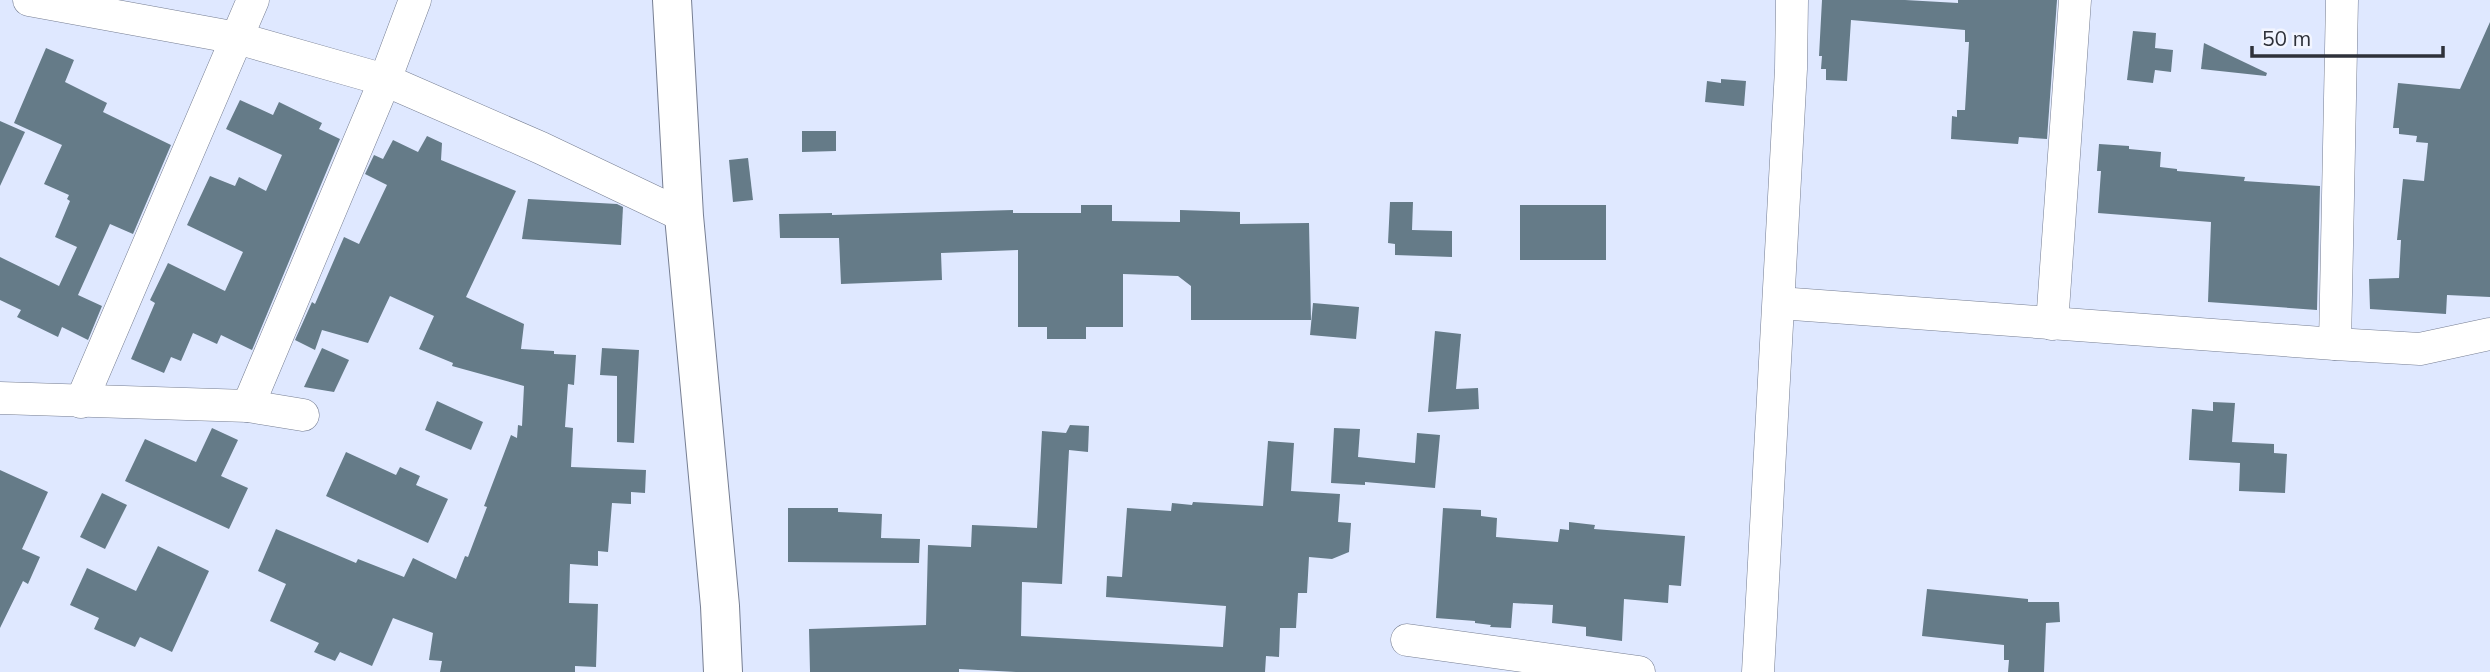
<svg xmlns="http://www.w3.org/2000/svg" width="2490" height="672" font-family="Mulish,sans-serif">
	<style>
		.building { fill: #657b88 }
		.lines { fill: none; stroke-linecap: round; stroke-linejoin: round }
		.minor-casing { stroke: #767e92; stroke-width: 33 }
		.tertiary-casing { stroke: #767e92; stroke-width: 40 }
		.minor { stroke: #fff; stroke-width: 32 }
		.tertiary { stroke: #fff; stroke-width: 38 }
	</style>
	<rect width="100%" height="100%" fill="#dfe8ff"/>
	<!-- building -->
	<g class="building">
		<path d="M1822 0H1905L1958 3V0H2057L2047 139 2019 137 2018 144 1951 139 1952 116 1957 117V110H1965L1969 42H1965V30L1851 20 1847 81 1826 80V69H1821L1822 56H1819Z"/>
		<path d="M2490 22V297L2447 295 2446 314 2370 309 2369 279 2399 278 2401 240H2397L2403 179 2424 181 2428 143 2416 142 2417 136 2399 134V128H2393L2398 83 2460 89Z"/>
		<path d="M2133 31 2156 33 2155 48 2173 50 2171 72 2155 70 2153 83 2127 80Z"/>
		<path d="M2204 43 2267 73 2266 76 2201 69Z"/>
		<path d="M46 48 74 60 65 82 107 103 103 112 171 145 133 234 110 224 78 295 102 306 88 340 62 327 58 337 17 317 21 310 0 300V257L59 286 77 247 55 237 70 201 67 199 69 195 44 184 62 145 14 123Z"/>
		<path d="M1721 79 1746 81 1744 106 1705 102 1707 81 1721 83Z"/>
		<path d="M240 100 273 115 279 102 322 123 319 129 340 139 252 350 221 335 217 344 193 333 181 361 171 357 164 373 131 359 155 303 150 300 168 263 225 291 243 252 187 225 210 176 235 186 239 177 266 191 282 155 226 129Z"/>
		<path d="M0 121 25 132 0 186Z"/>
		<path d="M802 131H836V151L802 152Z"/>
		<path d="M427 136 442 143 441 160 516 191 466 297 524 324 521 349 554 351V354L576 355 574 385 568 384 565 427 573 428 571 467 646 470 645 493 631 492V504L612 503 608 552 598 551V566L570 564 569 603 598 604 596 667 575 666V672H440L442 661 429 660 433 633 393 618 372 666 340 652 335 661 314 652 319 643 270 621 286 584 258 571 276 529 356 563 358 559 404 577 413 558 456 579 465 556 468 557 487 507 484 506 511 435 517 438 518 425 522 426 524 386 452 366 453 363 419 349 434 316 390 296 368 343 322 330 315 350 295 340 312 302 315 304 344 237 359 244 387 185 365 174 374 155 383 159 393 140 418 152Z"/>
		<path d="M2099 144 2129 146V149L2161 152 2160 167 2177 169V171L2245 177 2244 181 2320 186 2317 310 2208 302 2211 222 2098 213 2101 171H2097Z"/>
		<path d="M748 158 753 200 733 202 729 160Z"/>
		<path d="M528 199 617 204 623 207 621 245 522 239Z"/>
		<path d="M1390 202H1413L1412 230 1452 231V257L1395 255V244L1388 243Z"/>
		<path d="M1081 205H1112V221L1180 222V210L1240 212V224L1309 223 1311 320H1191V286L1178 276 1123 274V327H1086V339H1047V327H1018V250L941 253 942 280 841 284 839 238H780L779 214 832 213V215L1013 210V213H1081Z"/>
		<rect x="1520" y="205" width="86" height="55"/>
		<path d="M1313 303 1359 307 1356 339 1310 335Z"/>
		<path d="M1435 331 1461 334 1456 389 1478 388 1479 409 1428 412Z"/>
		<path d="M322 348 349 360 334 392 304 387Z"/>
		<path d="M602 348 639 350 634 443 617 442V376L600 375Z"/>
		<path d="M437 401 483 422 471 450 425 430Z"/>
		<path d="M2213 402 2235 403 2232 442 2274 444V453L2287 454 2285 493 2239 491 2240 463 2189 460 2192 409 2213 411Z"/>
		<path d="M1070 425 1089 426 1088 452 1069 450 1062 584 1022 582 1021 636 1223 647 1226 606 1106 597 1107 576 1122 577 1127 508 1171 511 1172 503 1192 505 1193 502 1263 506 1268 441 1294 443 1291 491 1340 494 1338 522 1351 523 1349 552 1332 559 1309 557 1307 593H1298L1296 628H1280L1279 657 1266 656 1265 672H1016L959 669V672H810L809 629 926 625 928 545 971 547 972 525 1037 528 1042 431 1066 433Z"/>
		<path d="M212 428 238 440 221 476 248 488 229 529 125 481 145 439 196 462Z"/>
		<path d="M1334 428 1360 429 1358 457 1415 463 1417 433 1440 435 1435 488 1365 482V485L1331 483Z"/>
		<path d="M346 452 396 475 400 467 420 476 416 485 448 499 428 543 326 496Z"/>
		<path d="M0 470 48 492 22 549 40 557 28 584 23 581 0 628Z"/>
		<path d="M102 493 127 505 105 549 80 537Z"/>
		<path d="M788 508H838V512L882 514 881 538 920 539 919 563 788 562Z"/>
		<path d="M1443 508 1481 510V516L1497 518 1496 537 1558 542 1560 529 1569 530V522L1595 525 1594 529 1685 536 1681 586 1669 585 1668 603 1624 599 1622 641 1586 636V627L1552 623 1553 605 1513 603 1511 628 1490 627 1491 625 1475 623V621L1436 618Z"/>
		<path d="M158 546 209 571 172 652 140 637 135 647 94 629 99 618 70 605 87 568 136 591Z"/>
		<path d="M1927 589 2028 599V602H2059L2060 622 2046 623 2044 672H2008L2009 660H2004V645L1922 636Z"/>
	</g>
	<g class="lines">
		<defs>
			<g id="minor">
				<path d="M29 0 237 38 385 80 541 148 684 216"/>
				<path d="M1779 303 2335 344 2420 349 2490 334"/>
				<path d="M2052 324 2075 0"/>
				<path d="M2335 344 2342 0"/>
				<path d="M0 398 248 406 303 415"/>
				<path d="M81 402 253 0"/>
				<path d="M248 406 385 80 415 0"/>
				<path d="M1407 640 1639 672"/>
				<path d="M1758 672 1791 69 1792 0"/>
			</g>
			<path id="tertiary" d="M672 0 684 216 720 606 723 672"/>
		</defs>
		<!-- minor casing -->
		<use href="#minor" class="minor-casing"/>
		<!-- tertiary casing -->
		<use href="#tertiary" class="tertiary-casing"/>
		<!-- minor -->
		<use href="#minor" class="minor"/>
		<!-- tertiary -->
		<use href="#tertiary" class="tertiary"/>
	</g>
	<!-- scale -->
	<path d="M2252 46v10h191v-10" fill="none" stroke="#2e313a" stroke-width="3.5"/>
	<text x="2262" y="46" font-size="21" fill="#2e313a" stroke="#f2f5ff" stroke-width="5" paint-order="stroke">50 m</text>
</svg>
